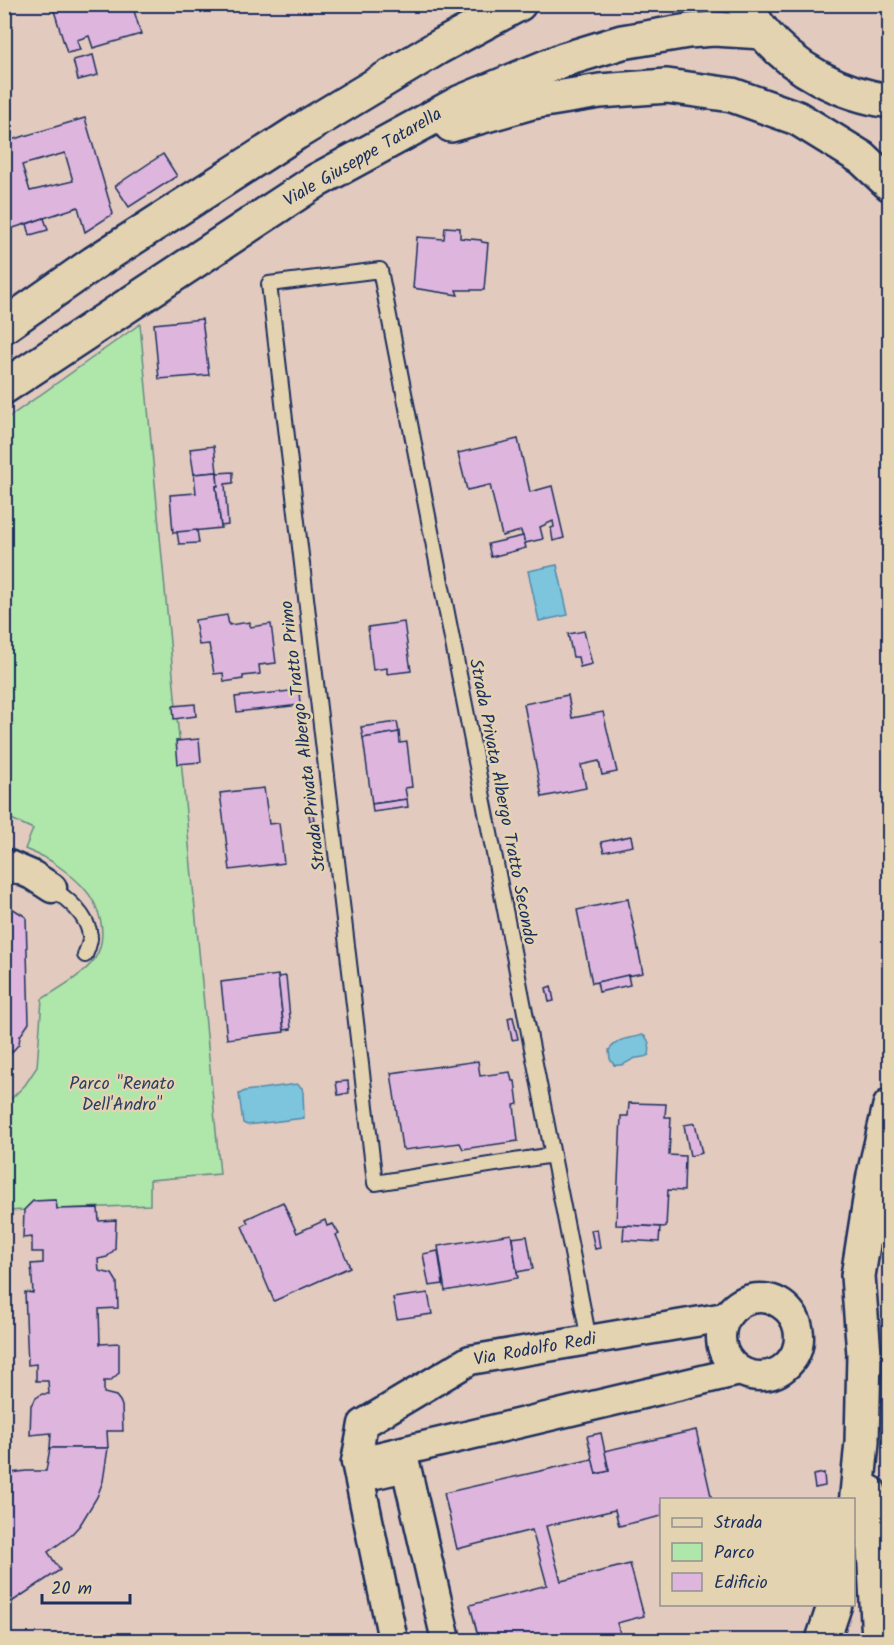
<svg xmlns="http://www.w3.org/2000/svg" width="894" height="1645" font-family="Kalam,sans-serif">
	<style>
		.green { fill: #afe6a9; stroke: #658a84; stroke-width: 1.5 }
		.water { fill: #7cc5dd; stroke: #5589aa; stroke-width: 1.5 }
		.building { fill: #ddb5dd; stroke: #1b2f5e; stroke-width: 1.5; fill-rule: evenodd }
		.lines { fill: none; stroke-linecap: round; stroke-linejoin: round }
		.lane-casing { stroke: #1b2f5e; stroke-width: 18 }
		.street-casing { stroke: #1b2f5e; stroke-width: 33 }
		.secondary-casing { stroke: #1b2f5e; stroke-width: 38 }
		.lane { stroke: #e4d3b0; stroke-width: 14 }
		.street { stroke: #e4d3b0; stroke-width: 28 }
		.secondary { stroke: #e4d3b0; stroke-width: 33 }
		.labels { text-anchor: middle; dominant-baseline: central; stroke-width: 5; stroke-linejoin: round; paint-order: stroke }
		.street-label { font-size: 18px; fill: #1b2f5e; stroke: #e4d3b0 }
		.park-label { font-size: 18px; fill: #2a4166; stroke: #e4d3b0 }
	</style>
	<rect width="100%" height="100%" fill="#e2cabe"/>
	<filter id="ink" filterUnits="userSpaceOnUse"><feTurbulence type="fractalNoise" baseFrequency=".0167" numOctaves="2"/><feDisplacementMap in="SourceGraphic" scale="12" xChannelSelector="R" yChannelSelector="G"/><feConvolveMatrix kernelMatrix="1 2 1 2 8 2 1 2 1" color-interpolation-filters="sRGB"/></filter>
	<g filter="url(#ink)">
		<!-- green -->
		<path class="green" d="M140 324 220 1174 150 1180V1205L57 1209 56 1200 33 1201 24 1210 8 1211 5 1105 25 1085 37 1067 42 999C59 988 81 977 94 960 109 938 101 906 83 887 75 878 64 870 54 863 45 857 34 853 25 849L33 829 5 816V420Z"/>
		<!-- water -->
		<g class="water">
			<path d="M557 565 568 615 539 621 528 571Z"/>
			<path d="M642 1035C649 1037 651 1048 649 1055 643 1059 639 1056 633 1059 626 1063 624 1066 614 1065L610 1059 609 1050C621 1036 627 1040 642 1035Z"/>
			<path d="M297 1084 302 1088 303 1092 304 1118 247 1125 243 1123 239 1094 245 1091Z"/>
		</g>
		<!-- building -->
		<g class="building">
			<path d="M52 4H132L141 34 93 48 89 36 77 40 80 50 67 53Z"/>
			<path d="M93 55 98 75 78 80 73 60Z"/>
			<path d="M85 118 113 214 85 232 78 207 4 231V142ZM65 153 73 181 30 191 22 165Z"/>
			<path d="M163 154 177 176 129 207 115 186Z"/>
			<path d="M44 218 48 230 30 235 27 224Z"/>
			<path d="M445 227 460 228V238L481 240 482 242 488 243 484 290H456L458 295 413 288 417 237 444 239Z"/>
			<path d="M202 319 209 375 159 379 154 324Z"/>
			<path d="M518 439 530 492 552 486 564 538 553 541 551 528 554 527 553 521 540 527 543 539 525 543 521 531 502 536 490 485 467 490 458 453Z"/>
			<path d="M214 446 217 472 194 474 190 449Z"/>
			<path d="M217 472 218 486H216L221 528 173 533 170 495 196 493 194 474Z"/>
			<path d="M233 472V483L225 484 228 525 221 526 216 486H218L217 473Z"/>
			<path d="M197 530 199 543 179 544 177 532Z"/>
			<path d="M523 536 526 548 491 557 488 544Z"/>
			<path d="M227 615 229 625 250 622V627L271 624 276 663 259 665 260 674 243 676V679L224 682 223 673 214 674 209 644 199 645 195 620Z"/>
			<path d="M404 622 411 671 387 674V668L373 670 368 627Z"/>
			<path d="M584 631 592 664 580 667 578 657H573L568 634Z"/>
			<path d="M299 690 300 705 237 712 235 697Z"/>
			<path d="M568 695 572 718 603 712 617 772 602 775 599 761 581 765 586 788 542 797 524 704Z"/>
			<path d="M195 704 196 716 174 719 173 706Z"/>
			<path d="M397 722 399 732 363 738 361 727Z"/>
			<path d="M399 732 400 743 407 742 412 787 405 788 407 799 372 804 363 738Z"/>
			<path d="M199 739 201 762 178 764 176 741Z"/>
			<path d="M264 788 269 824 279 823 284 863 230 870 220 793Z"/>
			<path d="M407 799 408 807 373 812 372 804Z"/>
			<path d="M308 808H312L314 820 310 821Z"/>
			<path d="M631 836 633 846 604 852 601 842Z"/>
			<path d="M628 899 643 973 592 983 577 910Z"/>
			<path d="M4 903 26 917 29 1023 20 1036 19 1044 4 1061Z"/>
			<path d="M278 975 284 1032 227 1039 221 982Z"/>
			<path d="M628 975 630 985 599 992 597 982Z"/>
			<path d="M286 976 291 1029 284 1030 278 977Z"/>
			<path d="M551 986 554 1001 549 1002 546 988Z"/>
			<path d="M511 1017H513L518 1039 512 1040 508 1018Z"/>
			<path d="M478 1061 480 1076 510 1072 512 1081H515L518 1104 514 1105 518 1141 463 1149 460 1143 404 1150V1148H402L391 1073Z"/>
			<path d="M348 1081 349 1093 338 1095 336 1082Z"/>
			<path d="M629 1103 666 1104 665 1117H671L669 1155 685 1156 684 1191 668 1190 666 1227 616 1225 621 1116H628Z"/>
			<path d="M695 1123 702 1153 690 1156 684 1125Z"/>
			<path d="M56 1200 57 1209 98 1208 99 1221 116 1220 115 1249 107 1257 98 1259 99 1271 112 1274 117 1282 118 1308 99 1309 100 1344 119 1343V1373L110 1381H104V1393L116 1396 120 1401 122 1406 123 1431H107L108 1448H50L51 1433 30 1435 31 1405 36 1398 42 1394H49L48 1381H36V1364L28 1365 25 1292 33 1293 31 1264 43 1263V1252H32V1237L23 1238 24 1210 33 1201Z"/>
			<path d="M283 1202 297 1233 325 1220 327 1226 333 1224 339 1234 336 1235 350 1267 274 1301 242 1226 248 1223 246 1219Z"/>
			<path d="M624 1225 660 1227 659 1242 623 1240Z"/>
			<path d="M597 1229 600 1248 595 1249 591 1230Z"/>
			<path d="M511 1234 518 1278 445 1291 438 1246Z"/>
			<path d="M527 1236 533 1269 517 1272 512 1238Z"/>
			<path d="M438 1251 443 1284 429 1286 423 1254Z"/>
			<path d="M428 1293 432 1314 397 1319 393 1298Z"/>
			<path d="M696 1430 712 1500H662V1516L619 1526 615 1510 546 1526 561 1581 630 1564 644 1616 617 1623 622 1640H565L564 1636 547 1640H479L470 1605 547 1585 532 1530 457 1549 444 1493 593 1459 596 1474 609 1471 604 1451Z"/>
			<path d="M601 1433 609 1471 596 1474 587 1436Z"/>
			<path d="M50 1448H108L103 1481 97 1497 80 1525 70 1536 48 1552 60 1570 4 1607V1474L26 1471H46Z"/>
			<path d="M824 1473 825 1486 815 1488 813 1475Z"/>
		</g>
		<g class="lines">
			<defs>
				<g id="lane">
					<path d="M52 888C67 899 88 915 90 936 91 941 87 950 85 955"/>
					<path d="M553 1155 375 1183 269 284 380 270 589 1340"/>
				</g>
				<g id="street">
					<path d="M4 863 32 875 52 888"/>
					<circle cx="760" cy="1337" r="39"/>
					<path d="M356 1462 740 1371"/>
					<path d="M371 1475 406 1467 446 1640"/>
					<path d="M393 1640 356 1462 363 1424 470 1360 725 1317"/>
				</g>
				<g id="secondary">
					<path d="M744 4C750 13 756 23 762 31 794 70 841 94 890 101"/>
					<path d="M451 125 532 102 600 91 667 86 732 95 797 118 862 158 890 184"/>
					<path d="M4 326 94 263 296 133 437 48 519 4"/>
					<path d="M4 387 316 181 461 102 563 60 622 42 688 31 714 29 763 32"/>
					<path d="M869 1492 873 1528 879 1640"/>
					<path d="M854 1526 862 1442 864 1354 858 1276 874 1175 890 1106"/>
					<path d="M823 1640 835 1604"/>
				</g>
			</defs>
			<!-- lane casing -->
			<use href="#lane" class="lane-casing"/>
			<!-- street casing -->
			<use href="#street" class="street-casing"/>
			<!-- secondary casing -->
			<use href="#secondary" class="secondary-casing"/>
			<!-- lane -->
			<use href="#lane" class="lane"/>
			<!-- street -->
			<use href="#street" class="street"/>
			<!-- secondary -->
			<use href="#secondary" class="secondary"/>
		</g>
	</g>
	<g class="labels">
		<!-- street labels -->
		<g class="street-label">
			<text transform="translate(363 158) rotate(-30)">Viale Giuseppe Tatarella</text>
			<text transform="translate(304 736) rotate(-97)">Strada Privata Albergo Tratto Primo</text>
			<text transform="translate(502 802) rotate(79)">Strada Privata Albergo Tratto Secondo</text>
			<text transform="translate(535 1350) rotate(-10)">Via Rodolfo Redi</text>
		</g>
		<!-- park labels -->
		<g class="park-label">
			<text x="122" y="1084">Parco "Renato<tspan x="122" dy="21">Dell'Andro"</tspan></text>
		</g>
	</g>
	<!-- margin -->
	<rect width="894" height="1645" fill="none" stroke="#e4d3b0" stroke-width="24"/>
	<rect x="12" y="12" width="870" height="1621" fill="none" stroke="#1b2f5e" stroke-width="2" filter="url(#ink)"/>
	<!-- legend -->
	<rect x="660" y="1498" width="195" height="108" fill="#e4d3b0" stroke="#94918f" stroke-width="1.5"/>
	<rect x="672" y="1518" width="30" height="9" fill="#e4d3b0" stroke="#94918f" stroke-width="1.5"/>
	<text x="714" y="1528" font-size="18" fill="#1b2f5e">Strada</text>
	<rect x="672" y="1543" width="30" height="18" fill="#afe6a9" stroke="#94918f" stroke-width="1.5"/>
	<text x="714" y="1558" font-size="18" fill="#1b2f5e">Parco</text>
	<rect x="672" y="1573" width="30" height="18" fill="#ddb5dd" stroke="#94918f" stroke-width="1.5"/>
	<text x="714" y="1588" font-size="18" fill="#1b2f5e">Edificio</text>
	<!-- scale -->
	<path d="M42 1594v9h88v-9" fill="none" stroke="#1b2f5e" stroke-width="3"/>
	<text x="51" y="1594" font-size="18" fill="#1b2f5e" stroke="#e4d3b0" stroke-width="4.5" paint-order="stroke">20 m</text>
</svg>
